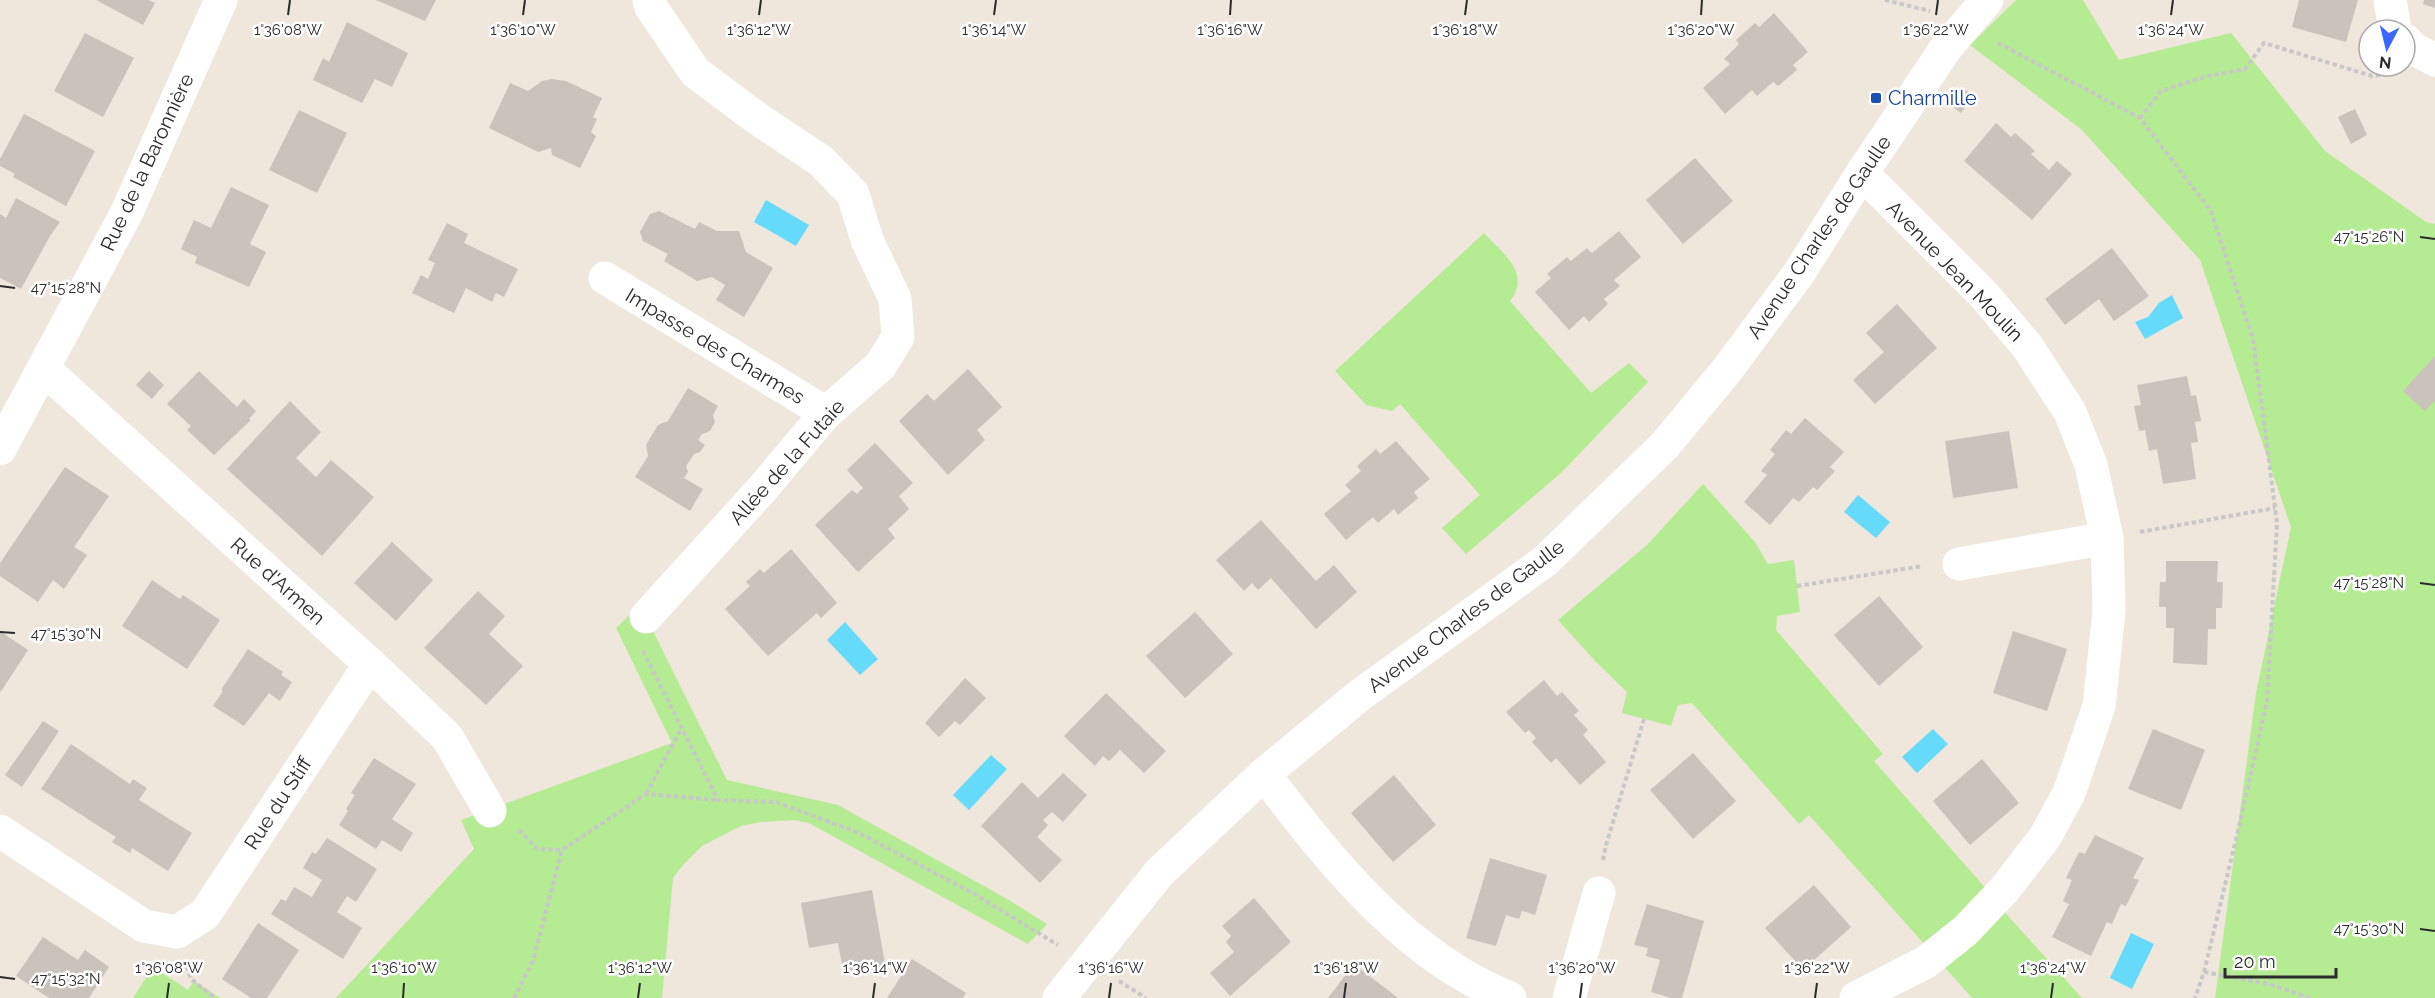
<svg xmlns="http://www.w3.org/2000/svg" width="2435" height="998" font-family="Raleway,sans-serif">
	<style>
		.green { fill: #b5eb93 }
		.water { fill: #65dafb }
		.building { fill: #cac3bc }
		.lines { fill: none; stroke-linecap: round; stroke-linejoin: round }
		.path { stroke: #c8c8c8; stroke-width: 4; stroke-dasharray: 4.5 3; stroke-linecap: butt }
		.street { stroke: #fff; stroke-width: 33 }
		.secondary { stroke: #fff; stroke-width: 33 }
		.ticks { fill: none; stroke: #2b2b2b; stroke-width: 2 }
		.transit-dot { fill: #1a4fb4; stroke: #fff; stroke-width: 2 }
		.labels { text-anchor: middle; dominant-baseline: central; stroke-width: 5; stroke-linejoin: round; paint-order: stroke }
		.transit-label { font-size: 20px; fill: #164399; stroke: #fff; text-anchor: start }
		.street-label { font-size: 20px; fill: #2b2b2b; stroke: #fff }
		.ticks-label { font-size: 15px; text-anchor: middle; fill: #2b2b2b; stroke: #fff; stroke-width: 5; stroke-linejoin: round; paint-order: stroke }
	</style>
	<rect width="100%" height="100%" fill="#efe6dc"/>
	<!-- green -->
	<g class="green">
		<path d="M2016 0H2083L2119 60 2231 33 2325 151 2426 222 2435 224V998H2215L2256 693 2291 527 2200 260 2081 129 1970 45Z"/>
		<path d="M1484 233C1502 253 1532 273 1510 301L1591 393 1629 363 1648 382 1561 473 1466 554 1442 528 1480 495 1400 404 1392 411 1366 405 1335 371Z"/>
		<path d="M1703 484 1755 542 1768 564 1794 560 1800 612 1777 616 1776 630 1883 754 1874 761 1988 891 1927 947 1809 815 1799 824 1692 703 1678 705 1671 726 1622 713 1627 692 1596 662 1558 620 1647 545Z"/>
		<path d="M640 605 727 780 838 805 1009 900 1047 924 1028 944 809 823 793 820 761 822 741 826 702 846 684 864 673 878 662 998H336L474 849 461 820 672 743 616 628Z"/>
		<path d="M2000 907 2082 998H1972L1940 962Z"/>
		<path d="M153 967 188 990 194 981 220 998H133Z"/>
	</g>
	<!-- water -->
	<g class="water">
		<path d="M766 200 809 225 796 246 754 222Z"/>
		<path d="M2172 295 2183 318 2145 339 2135 322 2148 317 2159 303Z"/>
		<path d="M1858 495 1890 522 1876 538 1844 512Z"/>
		<path d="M845 622 878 659 860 675 827 640Z"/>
		<path d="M1933 729 1948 744 1917 773 1902 757Z"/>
		<path d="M991 755 1007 769 969 810 953 795Z"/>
		<path d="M2131 933 2154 944 2132 989 2110 978Z"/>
	</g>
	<!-- building -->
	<g class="building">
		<path d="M96 0H149L155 3 143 25Z"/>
		<path d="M376 0H436L425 21Z"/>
		<path d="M2299 0H2358L2346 42 2292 27Z"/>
		<path d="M2424 0H2435V8L2423 4Z"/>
		<path d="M1774 13 1808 52 1793 65 1797 70 1778 86 1773 82 1757 96 1752 90 1725 114 1703 88 1730 64 1724 59 1739 44 1736 40 1755 23 1759 27Z"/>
		<path d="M347 22 408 53 392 87 375 79 362 103 313 80 323 58 329 62Z"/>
		<path d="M85 33 134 58 103 117 54 91Z"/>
		<path d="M552 79 566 81 602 98 593 117 597 119 591 132 596 136 580 168 552 155 551 148 538 152 489 128 510 83 528 91 542 81Z"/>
		<path d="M1966 90 1973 96 1961 113 1953 107Z"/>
		<path d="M2355 109 2367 135 2351 144 2338 117Z"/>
		<path d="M299 110 347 133 317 193 269 170Z"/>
		<path d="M24 114 95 151 66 206 13 177 15 174 0 166V159Z"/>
		<path d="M1996 123 2011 137 2015 133 2035 151 2031 154 2049 170 2057 161 2072 174 2032 220 1964 161Z"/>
		<path d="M1695 158 1733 201 1683 244 1646 200Z"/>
		<path d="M231 187 269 205 250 244 266 252 249 287 195 263 197 257 181 249 194 220 211 228Z"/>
		<path d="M16 198 60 222 50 236 21 289 0 278V214L6 218Z"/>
		<path d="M659 211 695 229 699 222 717 231H739L746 252 773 268 744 317 716 300 725 285 712 277 697 281 664 261 668 254 643 241 640 232 650 214Z"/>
		<path d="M447 223 468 234 464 243 518 269 504 297 496 293 492 302 466 288 454 313 412 293 421 275 428 279 435 263 428 260Z"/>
		<path d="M1619 231 1641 257 1614 280 1620 286 1604 299 1608 304 1589 322 1584 316 1569 330 1535 292 1551 278 1547 274 1567 257 1571 261 1587 248 1592 253Z"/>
		<path d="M2112 248 2149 296 2114 321 2099 299 2065 325 2045 299Z"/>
		<path d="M1897 304 1937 348 1875 404 1853 380 1884 352 1866 333Z"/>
		<path d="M2435 356V401L2425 411 2403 391Z"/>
		<path d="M968 369 1002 407 977 430 985 440 948 475 899 421 927 394 934 401Z"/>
		<path d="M149 371 164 385 152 399 136 385Z"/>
		<path d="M199 371 237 407 244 399 256 411 249 419 251 420 214 455 187 430 191 426 167 404Z"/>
		<path d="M2187 376 2191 396 2196 395 2201 421 2195 422 2198 442 2191 443 2196 479 2163 484 2157 449 2149 451 2145 430 2139 431 2134 406 2141 405 2137 385Z"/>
		<path d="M688 388 718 406 713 415 715 422 710 431 702 434 698 440 705 445 700 452 694 454 686 466 688 472 684 478 703 489 690 511 635 477 648 456 646 445 658 425 668 421Z"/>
		<path d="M290 401 321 432 296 458 316 477 331 460 374 497 322 556 227 469Z"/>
		<path d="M1805 418 1844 452 1830 467 1835 471 1817 490 1813 487 1799 502 1793 498 1770 525 1744 502 1767 475 1761 471 1775 454 1770 450 1786 430 1791 434Z"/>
		<path d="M2009 431 2018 488 1953 498 1945 441Z"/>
		<path d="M1396 441 1430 479 1414 492 1418 498 1398 515 1394 509 1378 523 1373 517 1346 540 1324 514 1351 491 1345 485 1361 471 1357 466 1376 449 1380 454Z"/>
		<path d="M875 443 913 483 899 496 909 509 888 529 895 538 858 572 815 525 852 490 857 494 863 488 847 470Z"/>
		<path d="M65 467 109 496 74 547 87 555 64 589 53 580 38 602 0 576V563Z"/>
		<path d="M1261 520 1316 581 1334 565 1357 592 1316 629 1271 578 1258 590 1252 583 1244 591 1216 560Z"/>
		<path d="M392 542 433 580 396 621 354 583Z"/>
		<path d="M791 549 837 603 821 618 817 613 768 656 725 609 750 586 746 582 760 569 764 573Z"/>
		<path d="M2166 561H2218L2217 582H2223L2222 608H2216V629H2208L2207 665 2173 663 2174 628H2166V607H2159L2160 582H2166Z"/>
		<path d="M152 580 180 599 183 595 220 620 187 669 122 626Z"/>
		<path d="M478 591 505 616 489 634 523 666 486 705 424 648Z"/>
		<path d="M1879 596 1923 647 1879 686 1834 635Z"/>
		<path d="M1195 612 1233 654 1185 698 1146 656Z"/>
		<path d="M0 631 28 650 0 693Z"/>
		<path d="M2013 631 2067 649 2047 711 1993 693Z"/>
		<path d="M248 649 283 672 281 675 292 682 280 701 269 693 244 726 213 706 223 691 221 690Z"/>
		<path d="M965 678 986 698 960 725 955 721 939 737 925 723Z"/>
		<path d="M1544 680 1557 696 1562 692 1579 711 1574 715 1588 730 1583 735 1606 762 1580 785 1556 758 1551 763 1532 742 1536 738 1529 730 1525 733 1506 712Z"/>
		<path d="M1106 693 1166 751 1144 773 1120 750 1109 761 1103 756 1095 766 1064 736Z"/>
		<path d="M43 721 59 731 22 787 5 775Z"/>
		<path d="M2153 729 2205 750 2181 810 2128 789Z"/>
		<path d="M71 744 130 784 133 779 147 788 139 800 192 833 168 871 132 848 130 853 112 842 116 837 41 789Z"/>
		<path d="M1693 753 1736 801 1693 839 1650 790Z"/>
		<path d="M374 758 416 784 392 819 413 833 401 852 382 840 376 849 339 825 348 811 346 809 355 795 351 793Z"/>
		<path d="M1982 759 2019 803 1970 845 1933 801Z"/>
		<path d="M1063 773 1087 795 1063 822 1052 812 1043 820 1048 825 1037 837 1062 860 1040 883 981 826 1022 782 1038 798Z"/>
		<path d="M1394 775 1436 825 1393 862 1351 813Z"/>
		<path d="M2095 835 2144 858 2133 878 2139 880 2126 906 2121 904 2112 924 2107 922 2091 956 2052 937 2069 904 2063 901 2072 880 2066 878 2079 852 2085 854Z"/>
		<path d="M327 838 377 869 356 902 347 896 337 912 362 928 343 959 271 914 281 899 286 901 294 887 312 897 322 880 303 868 312 852 316 854Z"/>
		<path d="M1490 858 1547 875 1535 915 1522 911 1519 919 1506 915 1496 946 1466 938Z"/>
		<path d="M1814 885 1851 927 1803 970 1765 928Z"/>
		<path d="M872 890 886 969 844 976 838 943 809 948 801 903Z"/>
		<path d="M1254 898 1291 942 1230 996 1210 973 1234 952 1226 942 1231 936 1222 926Z"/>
		<path d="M1647 904 1704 921 1682 998H1671L1651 992 1660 960 1646 956 1648 948 1634 945Z"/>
		<path d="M258 923 299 950 267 998H251L222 979Z"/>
		<path d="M43 937 78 960 85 950 109 967 89 998H49L16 976Z"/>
		<path d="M912 959 966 993 963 998H887Z"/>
		<path d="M1354 964 1398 998H1328Z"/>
	</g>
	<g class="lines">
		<!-- path -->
		<g class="path">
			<path d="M1885 0 1930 11"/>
			<path d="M1998 43 2140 118 2211 211 2253 339 2277 523 2267 701 2239 827 2204 972 2195 998"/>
			<path d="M2140 118 2161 91 2204 77 2245 69 2264 43 2372 76 2389 74"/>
			<path d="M2140 532 2275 508"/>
			<path d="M1797 586 1923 566"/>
			<path d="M643 651 718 800 776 802 859 833 971 892 1058 945"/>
			<path d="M646 794 681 729"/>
			<path d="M519 830 537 849 562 850 646 794 717 800"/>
			<path d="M1603 860 1606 845 1644 719"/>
			<path d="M187 966 191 979 215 998"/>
			<path d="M2204 972 2269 984 2310 998"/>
			<path d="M1119 981 1146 998"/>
			<path d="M514 998 533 961 562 850"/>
		</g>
		<!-- street -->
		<g class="street">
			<path d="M2390 0 2395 30"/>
			<path d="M2405 40 2414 49 2435 60"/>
			<path d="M605 278 826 413"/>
			<path d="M44 369 370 664 447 737 490 811"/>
			<path d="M0 449 127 212 221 0"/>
			<path d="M1959 564 2107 538"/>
			<path d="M646 617 763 488 826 413 880 366 898 337 895 299 867 240 853 194 821 161 758 119 695 72 651 7 649 0"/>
			<path d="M1264 774C1330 861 1406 957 1510 998"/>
			<path d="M0 831 144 926 177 932 205 914 370 664"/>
			<path d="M1569 998 1599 893"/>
			<path d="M1856 998 1926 962 1965 931 2004 890 2045 837 2069 793 2099 706 2109 611 2107 538 2091 465 2070 412 2027 346 1984 295 1862 173"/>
		</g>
		<!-- secondary -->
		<path class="secondary" d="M1059 998 1159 873 1264 774 1360 695 1545 561 1665 445 1727 370 1799 273 1862 173 1946 48 1987 0"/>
	</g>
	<!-- ticks -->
	<path class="ticks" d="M288 15 290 0M523 15 525 0M759 15 761 0M994 15 996 0M1230 15 1231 0M1465 15 1467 0M1701 15 1702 0M1936 15 1938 0M2171 15 2173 0M2420 237 2435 239M0 286 15 288M2420 583 2435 585M0 632 15 633M2420 929 2435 931M0 977 15 979M167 998 169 983M403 998 404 983M638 998 640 983M873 998 875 983M1109 998 1111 983M1344 998 1346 983M1580 998 1582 983M1815 998 1817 983M2051 998 2053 983"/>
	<!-- markers -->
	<rect class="transit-dot" x="1870" y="92" width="12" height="12" rx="3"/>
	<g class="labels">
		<!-- transit labels -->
		<g class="transit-label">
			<text x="1888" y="98">Charmille</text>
		</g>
		<!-- street labels -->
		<g class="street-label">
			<text transform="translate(147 162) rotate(-65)">Rue de la Baronnière</text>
			<text transform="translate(1819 237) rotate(-56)">Avenue Charles de Gaulle</text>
			<text transform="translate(1955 271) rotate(46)">Avenue Jean Moulin</text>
			<text transform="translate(715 346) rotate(31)">Impasse des Charmes</text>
			<text transform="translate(787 462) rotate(-48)">Allée de la Futaie</text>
			<text transform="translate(278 581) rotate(42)">Rue d'Armen</text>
			<text transform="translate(1466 616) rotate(-37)">Avenue Charles de Gaulle</text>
			<text transform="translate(278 803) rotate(-57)">Rue du Stiff</text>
		</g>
	</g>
	<g class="ticks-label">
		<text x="288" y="35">1°36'08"W</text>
		<text x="523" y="35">1°36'10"W</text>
		<text x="759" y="35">1°36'12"W</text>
		<text x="994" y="35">1°36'14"W</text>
		<text x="1230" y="35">1°36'16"W</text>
		<text x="1465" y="35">1°36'18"W</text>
		<text x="1701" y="35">1°36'20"W</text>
		<text x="1936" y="35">1°36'22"W</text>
		<text x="2171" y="35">1°36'24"W</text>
		<text x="2369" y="242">47°15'26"N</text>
		<text x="66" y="293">47°15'28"N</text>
		<text x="2369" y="588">47°15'28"N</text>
		<text x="66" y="639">47°15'30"N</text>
		<text x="2369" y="934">47°15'30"N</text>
		<text x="169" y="973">1°36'08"W</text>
		<text x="404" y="973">1°36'10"W</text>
		<text x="640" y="973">1°36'12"W</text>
		<text x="875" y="973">1°36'14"W</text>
		<text x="1111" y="973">1°36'16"W</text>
		<text x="1346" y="973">1°36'18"W</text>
		<text x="1582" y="973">1°36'20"W</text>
		<text x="1817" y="973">1°36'22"W</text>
		<text x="2053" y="973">1°36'24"W</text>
		<text x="66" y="984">47°15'32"N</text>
	</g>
	<!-- north arrow -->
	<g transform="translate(2387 48) rotate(187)"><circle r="28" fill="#ffffff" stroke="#aaaaaa" stroke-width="1.5"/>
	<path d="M0-4.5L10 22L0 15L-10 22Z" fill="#3967ff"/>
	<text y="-9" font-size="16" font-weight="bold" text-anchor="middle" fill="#2b2b2b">N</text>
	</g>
	<!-- scale -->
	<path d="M2225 968v9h111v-9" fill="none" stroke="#2b2b2b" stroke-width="3"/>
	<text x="2234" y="968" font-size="18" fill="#2b2b2b" stroke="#ffffff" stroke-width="4.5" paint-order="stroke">20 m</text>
</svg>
